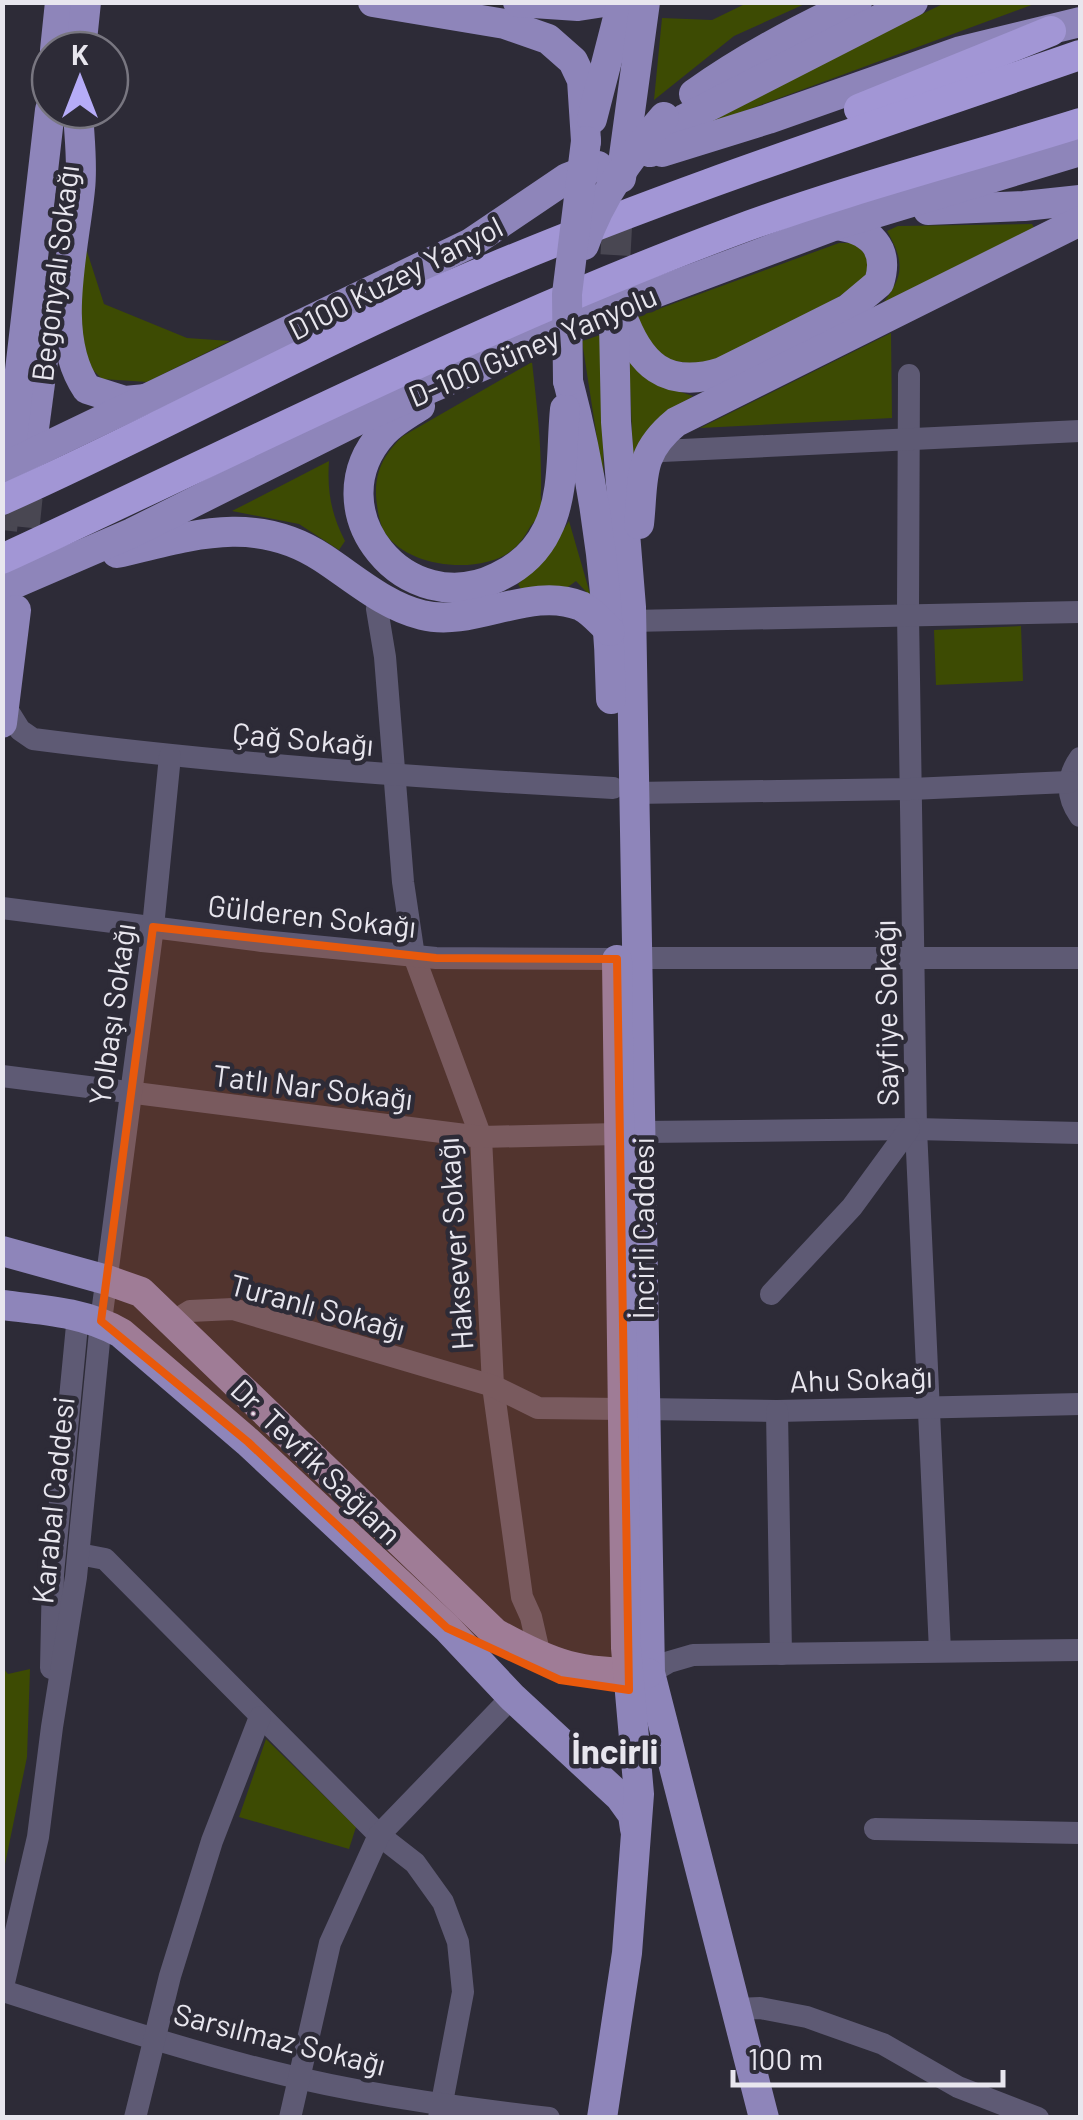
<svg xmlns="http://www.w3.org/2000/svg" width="1083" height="2120" font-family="Barlow,sans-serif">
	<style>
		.green { fill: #3d4b03 }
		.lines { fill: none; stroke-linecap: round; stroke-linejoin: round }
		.major-tunnel { stroke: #494752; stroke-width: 30; stroke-dasharray: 30 15; stroke-linecap: butt }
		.minor { stroke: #5e5a74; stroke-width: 22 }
		.major { stroke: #8e85ba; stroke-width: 30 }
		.highway { stroke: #a296d5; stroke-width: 30 }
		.major-bridge { stroke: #8e85ba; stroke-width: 30 }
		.marked { fill: #e8590c; fill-opacity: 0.2; stroke: #e8590c; stroke-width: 8; stroke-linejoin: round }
		.labels { text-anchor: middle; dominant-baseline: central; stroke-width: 9; stroke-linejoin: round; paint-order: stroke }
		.street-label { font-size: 30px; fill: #e8e6ee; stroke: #2d2b37 }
		.quarter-label { font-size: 35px; font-weight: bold; fill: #e8e6ee; stroke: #2d2b37 }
	</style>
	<rect width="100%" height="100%" fill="#2d2b37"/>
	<!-- green -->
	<g class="green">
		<path d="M947 2 1037 3 690 131 759 92Z"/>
		<path d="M747 3H807L734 36 654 100 662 18 712 20Z"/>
		<path d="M1032 224 1036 231 876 313C900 280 909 269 887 231L898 226Z"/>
		<path d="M82 236 104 304 187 338 230 341 147 382 102 379 80 357Z"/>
		<path d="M839 243H854C863 251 876 262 867 275 854 294 730 357 705 363 691 366 664 360 653 351 644 345 639 328 634 318Z"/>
		<path d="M891 333 892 418 700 428Z"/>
		<path d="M600 335 604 484 582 341Z"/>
		<path d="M629 361 659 385 693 396C666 413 648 426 633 456Z"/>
		<path d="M532 362C537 406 542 448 541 492 540 497 542 502 542 507 541 514 534 522 530 527 525 536 519 545 511 551 479 575 408 568 385 533 379 523 377 507 376 496 375 470 385 453 403 436Z"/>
		<path d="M329 461C327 491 331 514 345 541L339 550 299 524 232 511Z"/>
		<path d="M569 521 591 597 576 581 568 587 521 589 518 584 546 558Z"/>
		<path d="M1021 626 1023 681 936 685 934 630Z"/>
		<path d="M3 1668 8 1674 30 1669 27 1757 3 1874Z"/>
		<path d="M266 1739 356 1827 349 1849 239 1817Z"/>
	</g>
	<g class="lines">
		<!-- major-tunnel -->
		<g class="major-tunnel">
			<path d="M613 300 618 209"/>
			<path d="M2 530 8 477"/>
			<path d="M20 572 31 464"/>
		</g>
		<!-- minor -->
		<g class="minor">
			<path d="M909 375 908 614 916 1129 940 1651"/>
			<path d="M648 455 662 451 1080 431"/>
			<path d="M377 609 385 657 403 882 414 956 481 1137 493 1386 522 1597 531 1617 540 1656"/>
			<path d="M631 621 1080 612"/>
			<path d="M5 706 20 730 33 739C226 764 419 778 613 788"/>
			<path d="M1080 758C1066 778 1066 796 1080 816"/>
			<path d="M633 793 911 789 1069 782"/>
			<path d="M2 908 262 941 436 958 617 959"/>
			<path d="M636 958H1080"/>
			<path d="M2 1076 481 1137 618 1134"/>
			<path d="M642 1132 916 1129 1080 1133"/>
			<path d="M771 1294 852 1207 909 1129"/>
			<path d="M174 1321 190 1311 233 1309 493 1386 538 1408 621 1409"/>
			<path d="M643 1409 777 1411 1080 1404"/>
			<path d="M777 1411 781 1654"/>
			<path d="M79 1554 105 1559 379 1835 415 1863 443 1902 458 1942 463 1992 439 2118"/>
			<path d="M51 1668 53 1574 78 1315"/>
			<path d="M650 1673 669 1662 693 1655 1080 1650"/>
			<path d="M875 1829 1080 1833"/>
			<path d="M2 1991 38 1837 52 1727 76 1577 101 1321 153 927 170 756"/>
			<path d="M3 1991C100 2022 198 2055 298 2078 381 2097 464 2108 549 2118"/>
			<path d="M737 2009 760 2008 807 2017 883 2044 958 2087 1038 2118"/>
			<path d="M135 2118 170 1976 212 1841 260 1717"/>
			<path d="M290 2118 330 1943 379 1835 512 1697"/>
		</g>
		<!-- major -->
		<g class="major">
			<path d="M373 2 505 24 548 39 573 61 582 80 586 141"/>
			<path d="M518 2 578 6 604 2"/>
			<path d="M55 50 60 2"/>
			<path d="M81 50 86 2"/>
			<path d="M694 94C744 58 801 28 857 2"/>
			<path d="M78 110C79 136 83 163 80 189 74 251 50 335 87 389L125 401 146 399"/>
			<path d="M592 119 622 2"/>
			<path d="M650 152 667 131 686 118 913 2"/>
			<path d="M662 152 768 119 961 51 1080 22"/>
			<path d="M621 178 645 2"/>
			<path d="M928 210 1024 206 1080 200"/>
			<path d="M621 313C639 364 665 390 722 372L848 309 879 283C890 248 870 229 836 225"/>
			<path d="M614 324 616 422 631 607 650 1673 764 2118"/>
			<path d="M568 381C596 487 609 591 611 699"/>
			<path d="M420 406C407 414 393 422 383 433 313 510 406 623 498 577 519 567 537 551 547 530 565 495 561 448 565 409"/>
			<path d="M33 436 51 300"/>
			<path d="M12 440 50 110"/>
			<path d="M2 468 471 243 567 178 598 166"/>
			<path d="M639 524C644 478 637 454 676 422L1080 221"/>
			<path d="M117 553C190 536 255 513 323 558 355 579 385 606 422 615 474 628 530 585 581 606 592 611 601 623 610 631"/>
			<path d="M2 589 132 533 366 416 628 303 836 225 1080 151"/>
			<path d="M2 723 16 610"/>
			<path d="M2 1251 107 1280 141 1292 495 1633C554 1666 580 1674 648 1673"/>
			<path d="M2 1305C44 1310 84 1312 121 1333L248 1442 447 1628 512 1697 620 1797 633 1815 635 1829"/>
			<path d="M602 2118 627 1953 639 1794 626 1648 617 960"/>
		</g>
		<!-- highway -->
		<g class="highway">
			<path d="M859 109 1051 31"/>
			<path d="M2 500C157 431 305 348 461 281 663 194 872 127 1080 55"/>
			<path d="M2 559C245 447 484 324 734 231 847 189 965 159 1080 123"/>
		</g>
		<!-- major-bridge -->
		<g class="major-bridge">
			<path d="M584 245C601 195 630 157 664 117"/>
			<path d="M568 381 567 294 586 141"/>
		</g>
	</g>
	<!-- marked area -->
	<path class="marked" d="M153 927 436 958 617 959 629 1690 560 1680 447 1628 248 1442 101 1321Z"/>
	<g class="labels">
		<!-- street labels -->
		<g class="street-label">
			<text transform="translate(54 273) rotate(-83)">Begonyalı Sokağı</text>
			<text transform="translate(395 277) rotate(-27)">D100 Kuzey Yanyol</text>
			<text transform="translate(532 345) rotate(-23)">D-100 Güney Yanyolu</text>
			<text transform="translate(303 738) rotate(5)">Çağ Sokağı</text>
			<text transform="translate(312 915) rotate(6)">Gülderen Sokağı</text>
			<text transform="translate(885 1013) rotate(-91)">Sayfiye Sokağı</text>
			<text transform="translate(111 1014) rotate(-82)">Yolbaşı Sokağı</text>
			<text transform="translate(313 1086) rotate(7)">Tatlı Nar Sokağı</text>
			<text transform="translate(642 1228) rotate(-90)">İncirli Caddesi</text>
			<text transform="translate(454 1244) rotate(-94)">Haksever Sokağı</text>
			<text transform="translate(318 1306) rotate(15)">Turanlı Sokağı</text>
			<text transform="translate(861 1378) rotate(-2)">Ahu Sokağı</text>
			<text transform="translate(317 1461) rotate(44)">Dr. Tevfik Sağlam</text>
			<text transform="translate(52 1500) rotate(-84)">Karabal Caddesi</text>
			<text transform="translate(280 2038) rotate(14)">Sarsılmaz Sokağı</text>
		</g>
		<!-- quarter labels -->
		<g class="quarter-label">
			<text x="615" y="1750">İncirli</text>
		</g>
	</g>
	<!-- border -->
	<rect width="1083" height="2120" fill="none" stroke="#e8e6ee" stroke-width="10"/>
	<!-- north arrow -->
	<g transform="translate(80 80)"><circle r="48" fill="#2d2b37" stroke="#787680" stroke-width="2.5"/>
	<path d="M0-8L18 38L0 25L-18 38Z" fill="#b6acf8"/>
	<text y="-15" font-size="28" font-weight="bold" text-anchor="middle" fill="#e8e6ee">K</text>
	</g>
	<!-- scale -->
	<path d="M733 2070v15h270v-15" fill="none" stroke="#e8e6ee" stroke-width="5"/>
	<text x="748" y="2070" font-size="30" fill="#e8e6ee" stroke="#2d2b37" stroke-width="8" paint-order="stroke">100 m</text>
</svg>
